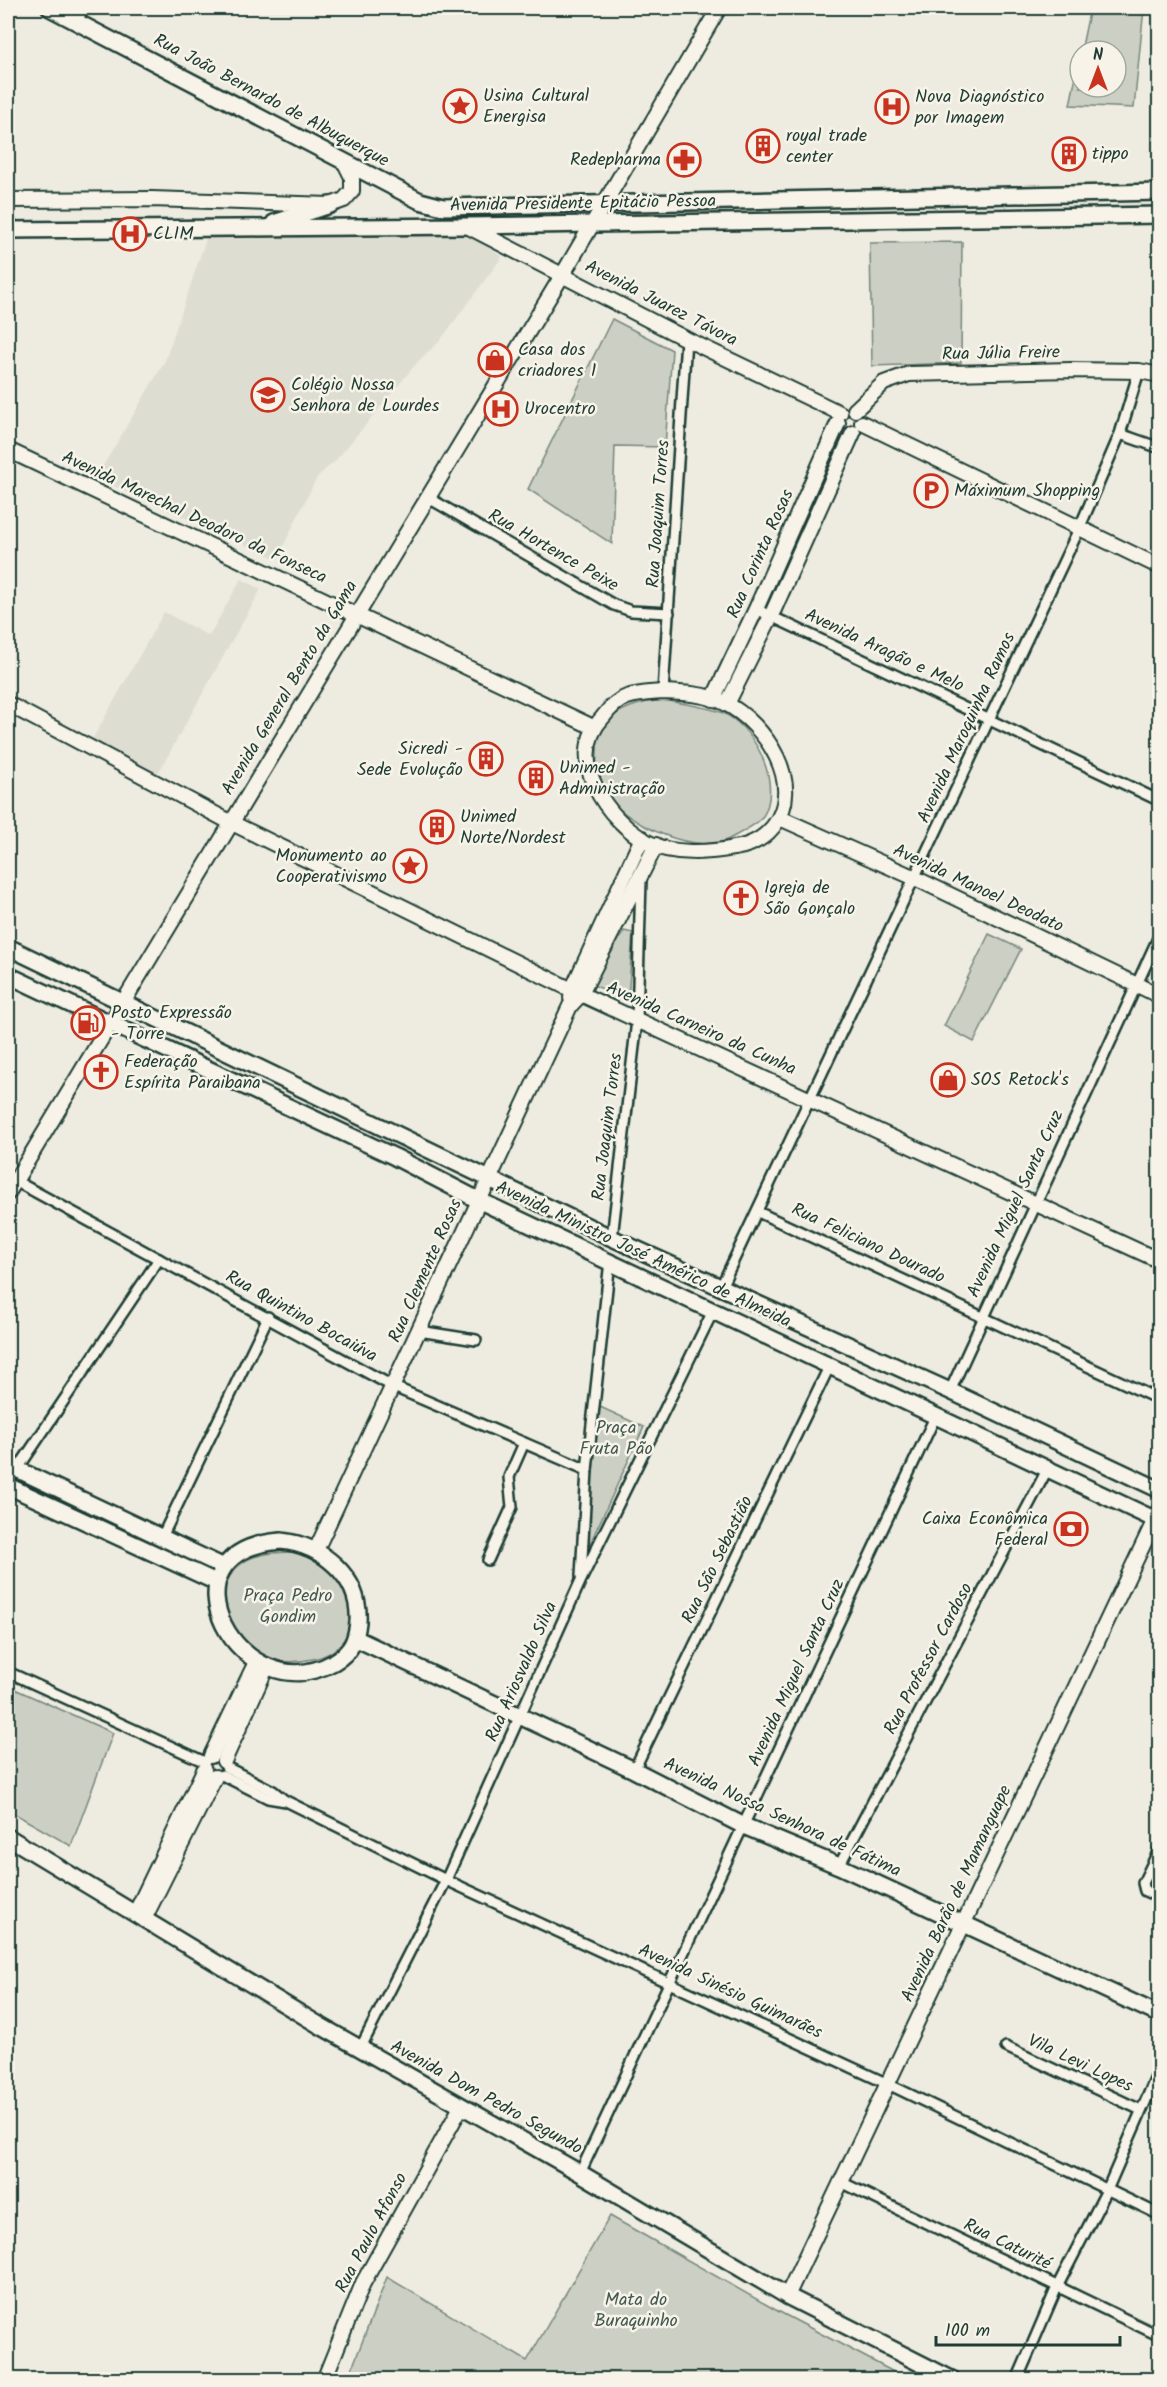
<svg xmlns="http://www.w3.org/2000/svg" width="1167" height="2387" font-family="Kalam,sans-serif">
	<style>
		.built { fill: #ddddd2 }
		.green { fill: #cccfc4; stroke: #76867c; stroke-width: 1.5 }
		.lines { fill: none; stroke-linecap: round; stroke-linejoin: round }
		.street-casing { stroke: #1f3d34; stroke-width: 14 }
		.secondary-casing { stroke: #1f3d34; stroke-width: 18 }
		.primary-casing { stroke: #1f3d34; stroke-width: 20 }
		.street { stroke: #f7f3e8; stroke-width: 9 }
		.secondary { stroke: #f7f3e8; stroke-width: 14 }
		.primary { stroke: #f7f3e8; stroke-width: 15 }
		.labels { text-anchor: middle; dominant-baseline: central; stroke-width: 5; stroke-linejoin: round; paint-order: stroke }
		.poi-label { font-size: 18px; fill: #1f3d34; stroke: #f7f3e8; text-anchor: start }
		.street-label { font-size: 18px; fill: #1f3d34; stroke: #f7f3e8 }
		.park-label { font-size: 18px; fill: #425a51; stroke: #f7f3e8 }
	</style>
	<rect width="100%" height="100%" fill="#eeece1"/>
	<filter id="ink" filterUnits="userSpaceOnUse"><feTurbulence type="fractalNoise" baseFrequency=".0167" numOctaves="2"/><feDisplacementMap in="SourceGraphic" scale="12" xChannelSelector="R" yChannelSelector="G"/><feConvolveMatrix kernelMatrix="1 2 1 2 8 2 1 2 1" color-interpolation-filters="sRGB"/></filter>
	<g filter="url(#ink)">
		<!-- built -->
		<g class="built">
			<path d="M463 235 482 242 502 257 439 342 421 358 337 459 317 477 277 559 96 478 165 361 207 236Z"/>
			<path d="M241 579 261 589 156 777 91 742 164 612 209 636Z"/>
		</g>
		<!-- green -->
		<g class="green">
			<path d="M1090 8H1144L1134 108 1070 105 1080 56V87H1116V51H1081Z"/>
			<path d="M962 242 961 363 872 366 870 243Z"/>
			<path d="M612 319 672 350 665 447 615 446 612 544 528 489Z"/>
			<path d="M665 700C682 704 713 707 727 715 757 731 783 786 762 818 756 825 740 833 731 838 698 857 630 825 608 798 600 787 595 768 597 755 597 748 597 735 601 728 613 709 644 701 665 700Z"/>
			<path d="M624 931 633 933 628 1000 593 985Z"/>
			<path d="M989 934 1021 949 974 1042 944 1026Z"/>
			<path d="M598 1406 644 1427 586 1552Z"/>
			<path d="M301 1552C329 1567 361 1589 351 1624 347 1636 344 1642 334 1650 315 1665 265 1666 247 1650 241 1645 236 1633 232 1626 230 1621 225 1615 223 1610 217 1590 233 1565 251 1558 267 1552 285 1552 301 1552Z"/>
			<path d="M8 1686 113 1733 71 1846 8 1810Z"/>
			<path d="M610 2216 774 2309 907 2379H348L387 2277 527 2361Z"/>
		</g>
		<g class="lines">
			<defs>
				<g id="street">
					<path d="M1120 434 1160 448"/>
					<path d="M427 497 614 605 631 611 669 613"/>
					<path d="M756 609 1160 801"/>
					<path d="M663 692 686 339"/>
					<path d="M8 1177 394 1387 587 1470"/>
					<path d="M758 1212 1160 1400"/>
					<path d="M612 1238 637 1020 641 880"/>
					<path d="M720 1289 1079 529 1120 434 1139 371"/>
					<path d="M419 1331 476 1340"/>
					<path d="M950 1391 1160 934"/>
					<path d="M17 1470 159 1259"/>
					<path d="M161 1539 268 1317"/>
					<path d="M488 1560 512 1507 509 1477 524 1443"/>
					<path d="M581 1576 587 1470 610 1261"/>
					<path d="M8 1672 205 1762"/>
					<path d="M226 1767 273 1791 284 1800"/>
					<path d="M634 1770 830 1365"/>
					<path d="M222 1775 268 1798 286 1801 446 1880 888 2084 1160 2215"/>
					<path d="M1160 1848 1143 1883 1145 1891 1160 1898"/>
					<path d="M839 1866 1048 1468"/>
					<path d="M1006 2047 1141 2110"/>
					<path d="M360 2049 446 1880 581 1580 714 1309"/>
					<path d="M580 2173 936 1415"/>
					<path d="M841 2182 1160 2336"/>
					<path d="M1017 2380 1057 2287 1107 2190 1160 2068"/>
				</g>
				<g id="secondary">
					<path d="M74 19 82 8"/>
					<path d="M8 200 152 199 330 205 344 200 352 191V177L345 163"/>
					<path d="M467 226 686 339 840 413"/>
					<path d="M855 410 884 383 909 374 1071 370 1139 371 1160 375"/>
					<path d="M862 423 1160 567"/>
					<path d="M8 450 593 727"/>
					<path d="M663 692C684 693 707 694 725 703 766 724 806 785 773 827 763 839 750 846 734 848 709 853 672 855 649 843 607 821 564 759 603 717 609 709 618 700 627 697 639 693 651 693 663 692Z"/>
					<path d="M713 699 756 609 838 423"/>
					<path d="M8 704 230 822 572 990 1160 1261"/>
					<path d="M727 704 771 616 853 433"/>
					<path d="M780 818 915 878 1160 996"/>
					<path d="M571 998 572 990 642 838"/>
					<path d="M8 1193 563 274 719 8"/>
					<path d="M316 1550 570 1006 581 994 656 845"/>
					<path d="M211 1756 256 1662"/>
					<path d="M224 1761 267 1666"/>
					<path d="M135 1914 204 1770"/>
					<path d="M144 1919 215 1777"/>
					<path d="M787 2296 1160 1509"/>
					<path d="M324 2380 363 2283 461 2107"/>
				</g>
				<g id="primary">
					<path d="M50 8 420 201 443 207 1160 192"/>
					<path d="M274 223 330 205"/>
					<path d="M8 230 467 226 1160 215"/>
					<path d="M8 947 612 1238 950 1391 1160 1490"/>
					<path d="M8 975 395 1157 478 1200 1160 1522"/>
					<path d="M8 1465 222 1566"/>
					<path d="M8 1486 216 1582"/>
					<path d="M281 1541C322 1545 361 1577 358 1622 356 1641 351 1652 334 1662 241 1715 151 1551 281 1541Z"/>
					<path d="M357 1639 634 1770 744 1826 839 1866 1160 2015"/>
					<path d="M8 1837 319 2025 580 2173 787 2296 953 2380"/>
				</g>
			</defs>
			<!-- street casing -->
			<use href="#street" class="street-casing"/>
			<!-- secondary casing -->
			<use href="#secondary" class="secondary-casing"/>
			<!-- primary casing -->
			<use href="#primary" class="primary-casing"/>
			<!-- street -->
			<use href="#street" class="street"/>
			<!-- secondary -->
			<use href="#secondary" class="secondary"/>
			<!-- primary -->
			<use href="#primary" class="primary"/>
		</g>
	</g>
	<!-- icons -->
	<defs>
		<symbol id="sight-ring" viewBox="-11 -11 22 22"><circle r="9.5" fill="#f7f3e8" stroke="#c8321e" stroke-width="1.5"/><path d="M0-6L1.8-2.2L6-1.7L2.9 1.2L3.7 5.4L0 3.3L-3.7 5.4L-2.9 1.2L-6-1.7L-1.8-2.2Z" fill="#c8321e"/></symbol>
		<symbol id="hospital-ring" viewBox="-11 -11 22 22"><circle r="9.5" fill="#f7f3e8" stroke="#c8321e" stroke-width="1.5"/><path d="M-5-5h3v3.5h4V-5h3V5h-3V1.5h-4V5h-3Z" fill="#c8321e"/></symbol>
		<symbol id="building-ring" viewBox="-11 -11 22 22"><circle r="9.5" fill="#f7f3e8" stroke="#c8321e" stroke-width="1.5"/><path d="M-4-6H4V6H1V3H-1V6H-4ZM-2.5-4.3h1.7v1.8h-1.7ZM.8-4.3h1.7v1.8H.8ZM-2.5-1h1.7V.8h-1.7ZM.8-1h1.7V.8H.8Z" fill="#c8321e"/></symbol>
		<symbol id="pharmacy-ring" viewBox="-11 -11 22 22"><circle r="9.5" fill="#f7f3e8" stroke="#c8321e" stroke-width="1.5"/><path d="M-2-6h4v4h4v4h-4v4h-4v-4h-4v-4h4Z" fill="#c8321e"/></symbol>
		<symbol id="shop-ring" viewBox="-11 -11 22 22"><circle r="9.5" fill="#f7f3e8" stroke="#c8321e" stroke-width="1.5"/><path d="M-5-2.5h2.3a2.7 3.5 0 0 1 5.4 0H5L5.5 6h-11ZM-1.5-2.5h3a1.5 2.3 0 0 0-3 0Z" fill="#c8321e"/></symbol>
		<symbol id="school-ring" viewBox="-11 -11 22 22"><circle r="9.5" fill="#f7f3e8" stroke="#c8321e" stroke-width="1.5"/><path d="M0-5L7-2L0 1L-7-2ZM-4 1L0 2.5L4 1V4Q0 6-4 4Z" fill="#c8321e"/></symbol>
		<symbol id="parking-ring" viewBox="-11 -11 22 22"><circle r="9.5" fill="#f7f3e8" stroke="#c8321e" stroke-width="1.5"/><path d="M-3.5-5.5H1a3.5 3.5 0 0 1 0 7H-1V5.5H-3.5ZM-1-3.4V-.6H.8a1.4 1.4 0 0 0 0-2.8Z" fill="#c8321e"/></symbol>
		<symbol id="church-ring" viewBox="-11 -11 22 22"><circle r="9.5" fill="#f7f3e8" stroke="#c8321e" stroke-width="1.5"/><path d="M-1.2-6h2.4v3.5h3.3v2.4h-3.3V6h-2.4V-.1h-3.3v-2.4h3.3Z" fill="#c8321e"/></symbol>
		<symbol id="fuel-ring" viewBox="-11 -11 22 22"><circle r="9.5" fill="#f7f3e8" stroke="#c8321e" stroke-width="1.5"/><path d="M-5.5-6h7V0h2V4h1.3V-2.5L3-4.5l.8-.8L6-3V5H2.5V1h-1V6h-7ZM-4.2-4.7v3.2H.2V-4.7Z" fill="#c8321e"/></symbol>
		<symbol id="bank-ring" viewBox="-11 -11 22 22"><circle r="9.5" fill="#f7f3e8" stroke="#c8321e" stroke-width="1.5"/><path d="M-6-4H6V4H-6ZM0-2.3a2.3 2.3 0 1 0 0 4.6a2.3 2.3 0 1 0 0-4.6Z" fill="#c8321e"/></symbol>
	</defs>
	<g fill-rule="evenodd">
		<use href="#sight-ring" x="441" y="87" width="38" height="38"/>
		<use href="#hospital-ring" x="873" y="88" width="38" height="38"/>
		<use href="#building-ring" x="744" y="127" width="38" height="38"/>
		<use href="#building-ring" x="1050" y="135" width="38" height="38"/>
		<use href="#pharmacy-ring" x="665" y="141" width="38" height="38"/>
		<use href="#hospital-ring" x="111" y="215" width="38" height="38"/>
		<use href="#shop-ring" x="476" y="341" width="38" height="38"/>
		<use href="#school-ring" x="249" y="376" width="38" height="38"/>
		<use href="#hospital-ring" x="482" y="390" width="38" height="38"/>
		<use href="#parking-ring" x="912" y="472" width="38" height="38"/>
		<use href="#building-ring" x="467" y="740" width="38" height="38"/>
		<use href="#building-ring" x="517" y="759" width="38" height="38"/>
		<use href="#building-ring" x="418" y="808" width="38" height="38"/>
		<use href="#sight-ring" x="391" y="847" width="38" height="38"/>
		<use href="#church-ring" x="722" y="879" width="38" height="38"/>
		<use href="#fuel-ring" x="69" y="1004" width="38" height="38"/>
		<use href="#church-ring" x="82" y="1053" width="38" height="38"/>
		<use href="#shop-ring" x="929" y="1061" width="38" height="38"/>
		<use href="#bank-ring" x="1052" y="1510" width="38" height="38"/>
	</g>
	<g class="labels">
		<!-- poi labels -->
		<g class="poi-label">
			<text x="483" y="96">Usina Cultural<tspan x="483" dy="21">Energisa</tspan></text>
			<text x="915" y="97">Nova Diagnóstico<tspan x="915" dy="21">por Imagem</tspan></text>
			<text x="786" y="136">royal trade<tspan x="786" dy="21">center</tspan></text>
			<text x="1092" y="154">tippo</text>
			<text x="661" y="160" text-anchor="end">Redepharma</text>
			<text x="153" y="234">CLIM</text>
			<text x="518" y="350">Casa dos<tspan x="518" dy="21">criadores 1</tspan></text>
			<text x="291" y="385">Colégio Nossa<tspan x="291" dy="21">Senhora de Lourdes</tspan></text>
			<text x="524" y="409">Urocentro</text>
			<text x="954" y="491">Máximum Shopping</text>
			<text x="463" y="749" text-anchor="end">Sicredi -<tspan x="463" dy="21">Sede Evolução</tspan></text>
			<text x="559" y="768">Unimed -<tspan x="559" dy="21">Administração</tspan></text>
			<text x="460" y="817">Unimed<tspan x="460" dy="21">Norte/Nordest</tspan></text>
			<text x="387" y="856" text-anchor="end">Monumento ao<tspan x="387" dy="21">Cooperativismo</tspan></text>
			<text x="764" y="888">Igreja de<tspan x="764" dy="21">São Gonçalo</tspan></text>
			<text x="111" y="1013">Posto Expressão<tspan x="111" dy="21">- Torre</tspan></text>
			<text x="124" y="1062">Federação<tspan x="124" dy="21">Espírita Paraibana</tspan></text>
			<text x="971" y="1080">SOS Retock's</text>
			<text x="1048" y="1519" text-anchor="end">Caixa Econômica<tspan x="1048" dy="21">Federal</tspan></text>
		</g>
		<!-- street labels -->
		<g class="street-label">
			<text transform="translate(271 101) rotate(28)">Rua João Bernardo de Albuquerque</text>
			<text transform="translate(583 204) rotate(-1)">Avenida Presidente Epitácio Pessoa</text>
			<text transform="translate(661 304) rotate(27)">Avenida Juarez Távora</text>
			<text transform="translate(1001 354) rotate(-1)">Rua Júlia Freire</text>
			<text transform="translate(659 514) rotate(-86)">Rua Joaquim Torres</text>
			<text transform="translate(194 518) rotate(25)">Avenida Marechal Deodoro da Fonseca</text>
			<text transform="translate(553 551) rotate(30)">Rua Hortence Peixe</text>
			<text transform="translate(761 554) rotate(-66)">Rua Corinta Rosas</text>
			<text transform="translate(884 651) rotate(25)">Avenida Aragão e Melo</text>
			<text transform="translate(290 688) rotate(-59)">Avenida General Bento da Gama</text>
			<text transform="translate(967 728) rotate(-65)">Avenida Maroquinha Ramos</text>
			<text transform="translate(978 889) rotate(25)">Avenida Manoel Deodato</text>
			<text transform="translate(701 1029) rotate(24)">Avenida Carneiro da Cunha</text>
			<text transform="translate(608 1127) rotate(-83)">Rua Joaquim Torres</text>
			<text transform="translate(1016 1204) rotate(-65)">Avenida Miguel Santa Cruz</text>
			<text transform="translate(868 1244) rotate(25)">Rua Feliciano Dourado</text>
			<text transform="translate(643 1255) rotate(25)">Avenida Ministro José Américo de Almeida</text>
			<text transform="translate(426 1271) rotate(-66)">Rua Clemente Rosas</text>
			<text transform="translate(301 1317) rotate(29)">Rua Quintino Bocaiúva</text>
			<text transform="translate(718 1560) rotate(-64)">Rua São Sebastião</text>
			<text transform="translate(929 1659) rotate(-62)">Rua Professor Cardoso</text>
			<text transform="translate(522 1672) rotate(-66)">Rua Ariosvaldo Silva</text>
			<text transform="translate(797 1673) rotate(-65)">Avenida Miguel Santa Cruz</text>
			<text transform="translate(782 1818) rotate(25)">Avenida Nossa Senhora de Fátima</text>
			<text transform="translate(957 1894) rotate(-65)">Avenida Barão de Mamanguape</text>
			<text transform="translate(730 1992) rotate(25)">Avenida Sinésio Guimarães</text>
			<text transform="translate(1080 2064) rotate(25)">Vila Levi Lopes</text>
			<text transform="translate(486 2098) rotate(29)">Avenida Dom Pedro Segundo</text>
			<text transform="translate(372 2233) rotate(-62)">Rua Paulo Afonso</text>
			<text transform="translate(1007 2245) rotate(26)">Rua Caturité</text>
		</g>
		<!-- park labels -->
		<g class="park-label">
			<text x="616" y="1428">Praça<tspan x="616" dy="21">Fruta Pão</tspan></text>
			<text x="288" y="1596">Praça Pedro<tspan x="288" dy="21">Gondim</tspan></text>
			<text x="636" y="2300">Mata do<tspan x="636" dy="21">Buraquinho</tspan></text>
		</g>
	</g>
	<!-- margin -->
	<rect width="1167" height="2387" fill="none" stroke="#f7f3e8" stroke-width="30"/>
	<rect x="15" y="15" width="1137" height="2357" fill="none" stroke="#1f3d34" stroke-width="2" filter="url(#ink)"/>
	<!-- north arrow -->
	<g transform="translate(1098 69)"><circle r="28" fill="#f7f3e8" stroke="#a1aaa0" stroke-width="1.5"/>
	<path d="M0-4.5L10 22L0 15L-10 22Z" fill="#c8321e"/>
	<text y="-9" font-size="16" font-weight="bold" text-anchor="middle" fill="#1f3d34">N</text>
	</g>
	<!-- scale -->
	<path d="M936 2336v9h184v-9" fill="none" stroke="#1f3d34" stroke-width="3"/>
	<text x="945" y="2336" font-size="18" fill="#1f3d34" stroke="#f7f3e8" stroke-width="4.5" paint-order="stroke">100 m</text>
</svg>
